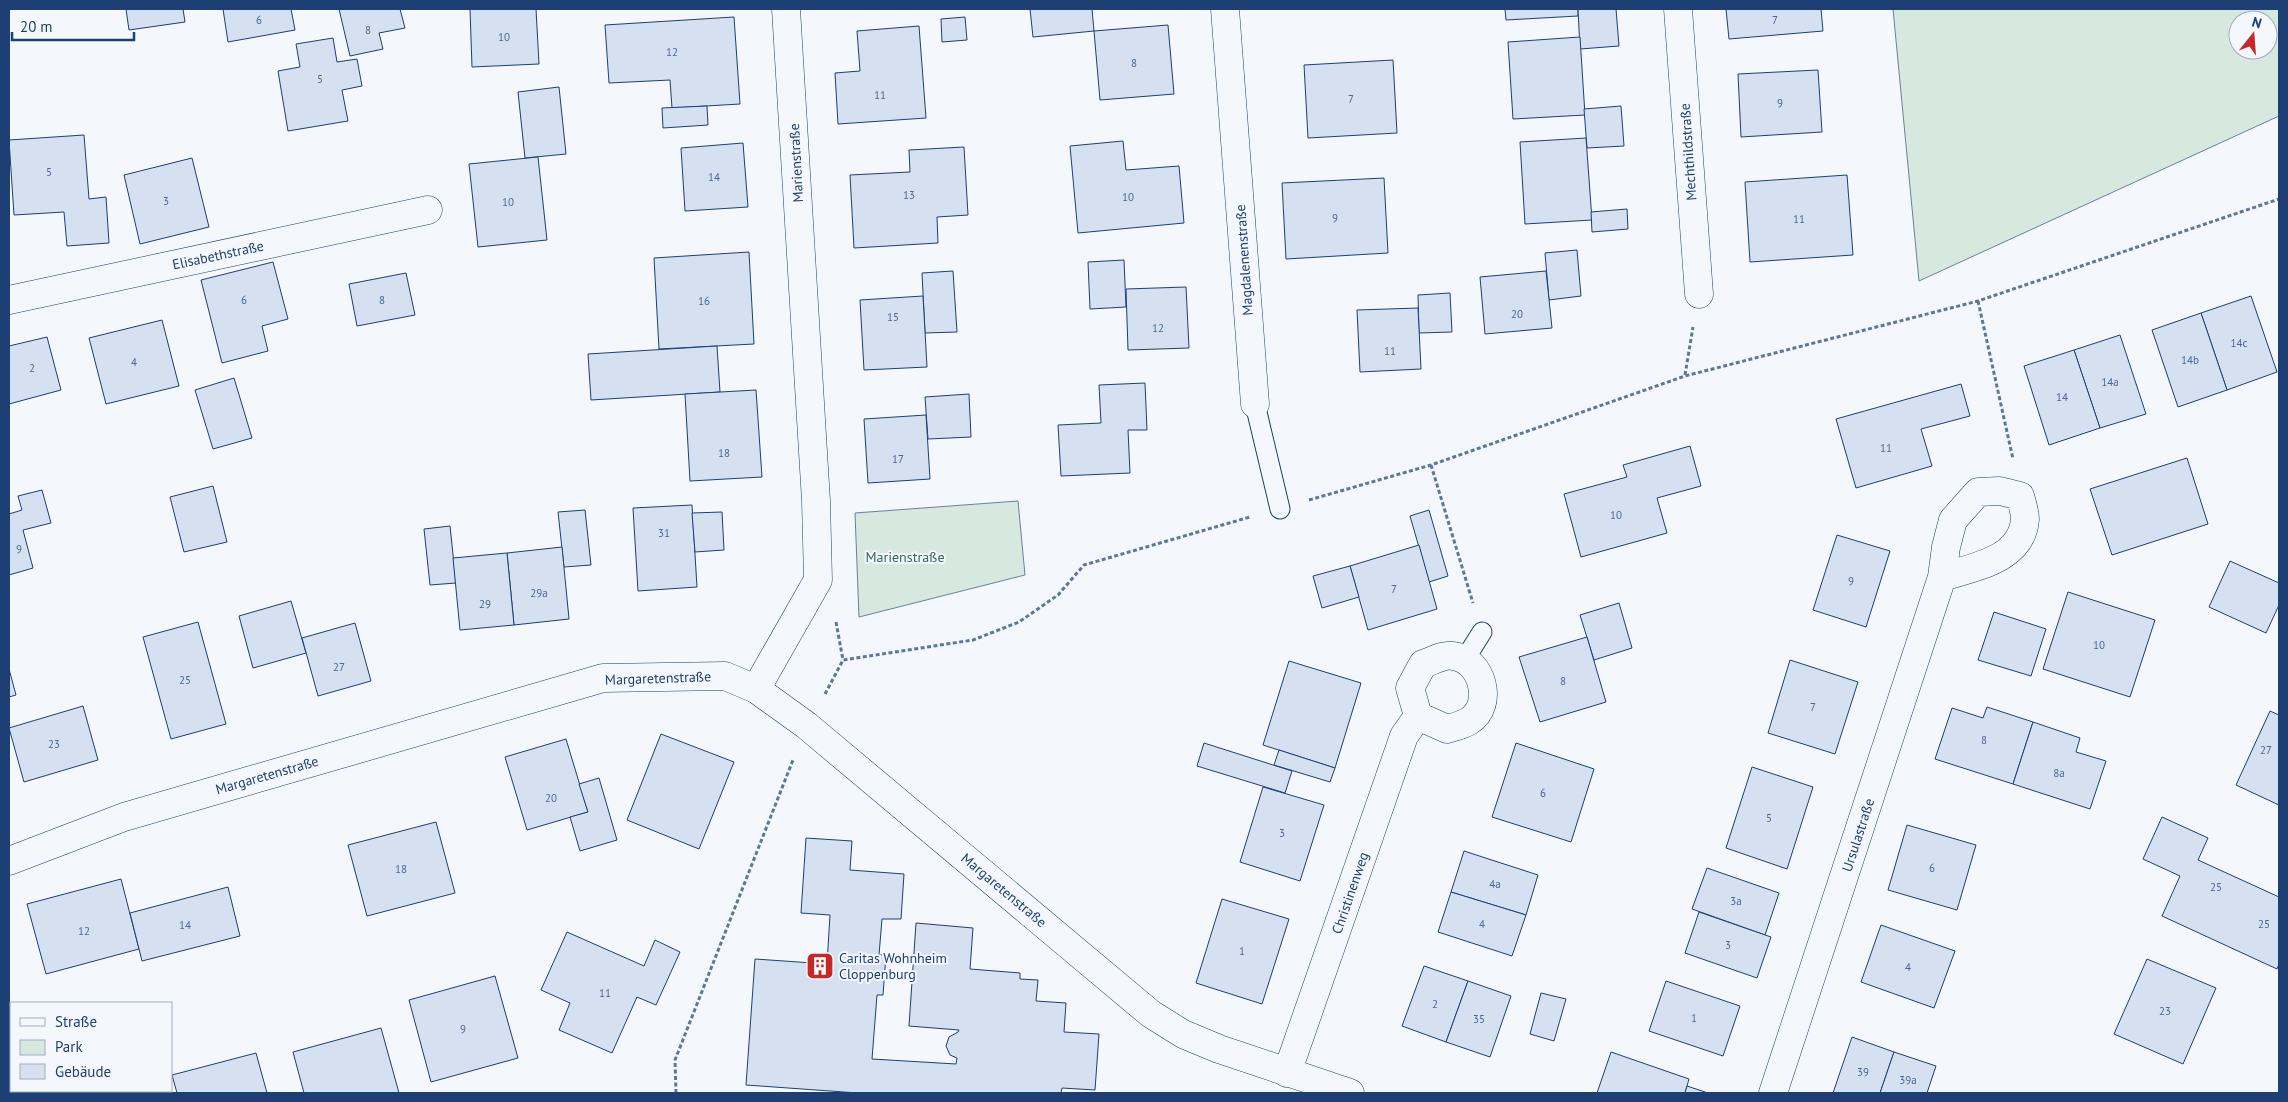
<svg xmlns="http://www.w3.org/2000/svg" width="2288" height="1102" font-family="'PT Sans',sans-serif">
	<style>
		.green { fill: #d7e8df; stroke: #687fa3; fill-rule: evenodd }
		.building { fill: #d5e0f0; stroke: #1d3f73 }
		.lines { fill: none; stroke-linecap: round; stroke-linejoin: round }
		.lane-casing { stroke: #1d3f73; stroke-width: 21 }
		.street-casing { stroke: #1d3f73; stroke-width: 29 }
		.path { stroke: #5e769c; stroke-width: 3; stroke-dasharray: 4 2.5; stroke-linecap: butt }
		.lane { stroke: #f4f7fb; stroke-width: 19 }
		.street { stroke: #f4f7fb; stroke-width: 28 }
		.labels { text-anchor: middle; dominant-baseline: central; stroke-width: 4; stroke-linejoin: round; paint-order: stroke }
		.number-label { font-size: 11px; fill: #4b6792 }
		.street-label { font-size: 14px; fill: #1d3f73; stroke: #f4f7fb }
		.park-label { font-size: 14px; fill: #2c6c60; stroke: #f4f7fb }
		.poi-label { font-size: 14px; fill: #1d3f73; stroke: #f4f7fb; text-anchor: start }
	</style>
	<rect width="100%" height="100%" fill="#f4f7fb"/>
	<!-- green -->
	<g class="green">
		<path d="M1893 9H2279V116L1919 281ZM2238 20H2268V50H2238Z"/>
		<path d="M1018 501 1025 575 859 617 855 513Z"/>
	</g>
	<!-- building -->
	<g class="building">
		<path d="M126 9H183L185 22 129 30Z"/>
		<path d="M223 9H291L295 30 228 42Z"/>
		<path d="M339 9H400L405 28 379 33 383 49 350 56Z"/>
		<path d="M470 9H536L539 64 472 67Z"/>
		<path d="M1030 9H1092L1094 31 1033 37Z"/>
		<path d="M1505 9H1578V16L1506 20Z"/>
		<path d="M1578 9H1616L1619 46 1580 49Z"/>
		<path d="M1726 9H1821L1823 31 1729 39Z"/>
		<path d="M734 17 740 104 672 108 670 80 609 83 605 25Z"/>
		<path d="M965 17 967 40 942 42 941 19Z"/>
		<path d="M1168 25 1174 94 1100 100 1094 31Z"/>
		<path d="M919 26 926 118 838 124 835 73 860 71 857 31Z"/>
		<path d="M1580 37 1585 115 1513 119 1508 42Z"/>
		<path d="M333 38 337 62 357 59 362 86 342 90 348 121 288 131 278 71 300 67 296 44Z"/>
		<path d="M1393 60 1397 133 1308 138 1304 65Z"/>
		<path d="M1818 70 1822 132 1741 137 1738 74Z"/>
		<path d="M559 87 566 154 525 158 518 92Z"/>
		<path d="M707 106 708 125 663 128 662 108Z"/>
		<path d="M1621 106 1624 146 1587 148 1584 109Z"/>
		<path d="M84 135 89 199 106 197 109 243 67 246 64 212 14 215 9 140Z"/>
		<path d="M1586 138 1592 220 1525 224 1520 142Z"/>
		<path d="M1123 141 1126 170 1179 166 1184 223 1078 233 1070 146Z"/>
		<path d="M743 143 748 207 685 211 681 148Z"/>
		<path d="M964 147 968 215 937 217 938 243 854 248 850 175 910 172 909 150Z"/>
		<path d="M538 157 547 240 478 247 469 164Z"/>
		<path d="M192 158 209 227 140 244 124 175Z"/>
		<path d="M1847 175 1853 255 1750 262 1745 182Z"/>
		<path d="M1384 178 1388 253 1286 259 1282 183Z"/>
		<path d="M1627 209 1628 229 1592 232 1591 212Z"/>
		<path d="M1577 250 1581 296 1549 300 1545 253Z"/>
		<path d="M749 252 754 344 659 349 654 258Z"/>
		<path d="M1124 260 1126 307 1090 309 1088 262Z"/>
		<path d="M273 262 288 319 262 326 268 351 222 363 201 280Z"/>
		<path d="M953 271 957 332 925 333 922 273Z"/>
		<path d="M1546 271 1552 328 1485 334 1480 277Z"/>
		<path d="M406 273 415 315 357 326 349 284Z"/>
		<path d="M1186 287 1189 348 1128 350 1126 289Z"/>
		<path d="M1450 293 1452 332 1419 333 1418 295Z"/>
		<path d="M923 296 927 367 864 370 860 300Z"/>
		<path d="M2251 296 2277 372 2227 390 2201 313Z"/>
		<path d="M1418 308 1421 369 1360 372 1357 310Z"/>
		<path d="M2201 313 2227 390 2178 407 2152 330Z"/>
		<path d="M162 320 179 386 106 404 89 338Z"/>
		<path d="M2120 335 2146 414 2100 428 2074 350Z"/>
		<path d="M47 337 61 390 9 404V346Z"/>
		<path d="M717 346 720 392 591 400 588 354Z"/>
		<path d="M2074 350 2100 428 2049 445 2024 366Z"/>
		<path d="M234 378 252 438 213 449 195 390Z"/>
		<path d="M1145 383 1147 430H1128L1130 473 1061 476 1058 425 1101 423 1099 385Z"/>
		<path d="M1961 384 1970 416 1921 429 1932 466 1856 488 1836 419Z"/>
		<path d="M756 390 762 477 690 481 685 394Z"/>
		<path d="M969 394 971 437 928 439 925 397Z"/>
		<path d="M926 415 930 479 868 483 864 419Z"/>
		<path d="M1690 446 1701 486 1657 498 1667 533 1581 557 1564 494 1627 477 1623 465Z"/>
		<path d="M2187 458 2208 524 2112 555 2090 489Z"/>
		<path d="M213 486 227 542 184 552 170 497Z"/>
		<path d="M42 490 51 523 23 530 33 568 9 575V514L22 510 18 496Z"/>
		<path d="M692 505 697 587 638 591 633 508Z"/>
		<path d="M585 510 591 565 564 567 558 512Z"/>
		<path d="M1429 510 1448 576 1429 582 1410 516Z"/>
		<path d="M722 512 724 550 695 552 692 513Z"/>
		<path d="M450 526 456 583 430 585 424 529Z"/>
		<path d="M1837 535 1890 551 1866 627 1813 610Z"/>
		<path d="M1419 545 1437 609 1368 630 1350 566Z"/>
		<path d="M562 547 569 619 514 625 507 553Z"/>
		<path d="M507 553 514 625 460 630 453 558Z"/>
		<path d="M2230 561 2279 583V605L2266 633 2209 607Z"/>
		<path d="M1350 566 1359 597 1322 608 1313 576Z"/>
		<path d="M2068 592 2155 620 2130 697 2043 669Z"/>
		<path d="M291 601 306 653 253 668 239 616Z"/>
		<path d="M1619 603 1632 648 1594 660 1580 615Z"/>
		<path d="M1994 612 2046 629 2031 676 1978 660Z"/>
		<path d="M198 622 226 724 171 739 143 637Z"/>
		<path d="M355 623 371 681 318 696 302 638Z"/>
		<path d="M1587 637 1606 702 1540 722 1519 657Z"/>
		<path d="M1790 660 1858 682 1835 754 1768 733Z"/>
		<path d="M1289 661 1361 683 1335 768 1263 745Z"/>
		<path d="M9 669 16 695 9 697Z"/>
		<path d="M83 706 98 760 24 782 9 728Z"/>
		<path d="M1987 707 2033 722 2013 784 1935 759 1952 708 1983 718Z"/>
		<path d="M2270 711 2279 715V805L2236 785Z"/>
		<path d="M2033 722 2080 738 2076 752 2106 761 2090 809 2013 784Z"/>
		<path d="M661 734 734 762 699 849 627 820Z"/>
		<path d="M566 739 588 812 527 830 505 757Z"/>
		<path d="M1204 743 1292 771 1285 793 1197 766Z"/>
		<path d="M1516 743 1594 769 1571 842 1492 817Z"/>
		<path d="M1279 750 1335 768 1330 782 1274 765Z"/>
		<path d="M1752 767 1813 787 1787 869 1726 848Z"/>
		<path d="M599 778 617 840 580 851 570 817 588 812 579 784Z"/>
		<path d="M1263 787 1324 805 1300 881 1240 862Z"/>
		<path d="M2162 817 2208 838 2198 860 2279 897V964L2277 969 2162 916 2180 876 2143 859Z"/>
		<path d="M436 822 455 893 367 916 348 845Z"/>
		<path d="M1907 825 1976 845 1957 910 1888 890Z"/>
		<path d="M806 838 852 841 850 870 904 874 901 919H882L879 955H886L883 995H877L872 1059 956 1064 957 1058 950 1055 946 1046 949 1037 958 1032 959 1030 909 1026 916 923 973 928 970 969 1020 973V979L1038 980 1036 1001 1066 1003 1064 1032 1099 1034 1095 1090 1062 1088 1061 1093H858L746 1085 755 959 827 964 830 915 801 913Z"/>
		<path d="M1464 851 1538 875 1526 915 1451 892Z"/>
		<path d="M1707 868 1779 893 1765 935 1692 909Z"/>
		<path d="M121 879 139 949 46 974 27 904Z"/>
		<path d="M228 887 240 936 142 961 130 913Z"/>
		<path d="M1451 892 1526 915 1512 956 1438 932Z"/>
		<path d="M1222 899 1289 919 1262 1004 1196 983Z"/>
		<path d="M1699 912 1771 937 1757 978 1685 953Z"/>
		<path d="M1881 925 1955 951 1934 1008 1861 982Z"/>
		<path d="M567 932 644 966 655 940 680 952 656 1005 637 997 612 1053 559 1030 570 1003 541 990Z"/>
		<path d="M2147 959 2216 988 2183 1064 2114 1034Z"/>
		<path d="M1424 966 1468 981 1446 1042 1402 1026Z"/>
		<path d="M495 976 518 1058 431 1082 409 1000Z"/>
		<path d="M1468 981 1511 996 1490 1057 1446 1042Z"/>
		<path d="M1666 981 1740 1006 1723 1056 1649 1031Z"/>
		<path d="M1541 993 1566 999 1554 1041 1530 1034Z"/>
		<path d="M381 1028 399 1093H304L293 1052Z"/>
		<path d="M1852 1037 1894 1052 1880 1093H1833Z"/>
		<path d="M1611 1052 1689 1079 1685 1093H1597Z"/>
		<path d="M1894 1052 1936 1066 1927 1093H1880Z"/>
		<path d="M256 1053 267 1093H177L172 1075Z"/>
		<path d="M1687 1086 1708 1093H1685Z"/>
		<path d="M110 1091H141L142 1093H102Z"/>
	</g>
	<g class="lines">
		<defs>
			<g id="lane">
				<path d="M1255 404 1280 509"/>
				<path d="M1465 659 1482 632"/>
			</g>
			<g id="street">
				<path d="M1225 9 1255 404"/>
				<path d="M1678 9 1699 294"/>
				<path d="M9 300 428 210"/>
				<path d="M756 689 818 580 816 501 786 9"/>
				<path d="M9 861 124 817 603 678 725 676 756 689 806 725 1151 1014 1183 1034 1219 1049 1350 1093"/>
				<path d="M1287 1073 1404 736 1418 716 1410 688 1423 664C1432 661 1445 654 1453 656 1482 659 1495 705 1469 721 1463 725 1454 727 1447 729L1418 716"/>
				<path d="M1773 1093 1942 577 1946 547 1953 520 1978 492 2000 491 2020 496C2022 503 2025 512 2025 519 2022 560 1974 567 1942 577"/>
			</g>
		</defs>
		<!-- lane casing -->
		<use href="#lane" class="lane-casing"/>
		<!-- street casing -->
		<use href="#street" class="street-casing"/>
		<!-- path -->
		<g class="path">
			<path d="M1978 301 2013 459"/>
			<path d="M1685 375 1693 327"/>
			<path d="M1431 465 1473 603"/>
			<path d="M1309 500 1431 465 1685 376 1978 301 2279 199"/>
			<path d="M836 622 843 660"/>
			<path d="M825 694 843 660 973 640 1019 622 1058 595 1084 565 1250 517"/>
			<path d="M676 1093 675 1060 793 760"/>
		</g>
		<!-- lane -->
		<use href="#lane" class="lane"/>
		<!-- street -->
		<use href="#street" class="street"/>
	</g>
	<!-- icons -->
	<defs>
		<symbol id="building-square" viewBox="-11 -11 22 22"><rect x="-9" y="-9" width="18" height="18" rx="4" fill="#c62828" stroke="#f4f7fb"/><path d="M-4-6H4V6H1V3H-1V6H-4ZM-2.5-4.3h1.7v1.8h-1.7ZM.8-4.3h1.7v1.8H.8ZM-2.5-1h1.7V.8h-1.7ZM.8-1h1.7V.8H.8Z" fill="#fff"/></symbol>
	</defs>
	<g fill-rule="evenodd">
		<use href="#building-square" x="804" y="950" width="32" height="32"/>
	</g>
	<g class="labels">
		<!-- number labels -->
		<g class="number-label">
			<text x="259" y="20">6</text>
			<text x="1775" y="20">7</text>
			<text x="368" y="30">8</text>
			<text x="504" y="37">10</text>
			<text x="672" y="52">12</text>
			<text x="1134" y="63">8</text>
			<text x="320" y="79">5</text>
			<text x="880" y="95">11</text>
			<text x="1351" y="99">7</text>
			<text x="1780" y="103">9</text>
			<text x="49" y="172">5</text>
			<text x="714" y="177">14</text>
			<text x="909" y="195">13</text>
			<text x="1128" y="197">10</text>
			<text x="166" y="201">3</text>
			<text x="508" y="202">10</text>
			<text x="1335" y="218">9</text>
			<text x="1799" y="219">11</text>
			<text x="244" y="300">6</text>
			<text x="382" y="300">8</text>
			<text x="704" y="301">16</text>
			<text x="1517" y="314">20</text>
			<text x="893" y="317">15</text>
			<text x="1158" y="328">12</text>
			<text x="2239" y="343">14c</text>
			<text x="1390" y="351">11</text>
			<text x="2190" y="360">14b</text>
			<text x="134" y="362">4</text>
			<text x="32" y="368">2</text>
			<text x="2110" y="382">14a</text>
			<text x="2062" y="397">14</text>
			<text x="1886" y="448">11</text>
			<text x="724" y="453">18</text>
			<text x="898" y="459">17</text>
			<text x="1616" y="515">10</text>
			<text x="664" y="533">31</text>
			<text x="19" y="549">9</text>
			<text x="1851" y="581">9</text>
			<text x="1394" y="589">7</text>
			<text x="539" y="593">29a</text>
			<text x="485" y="604">29</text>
			<text x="2099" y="645">10</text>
			<text x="339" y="667">27</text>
			<text x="185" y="680">25</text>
			<text x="1563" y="681">8</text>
			<text x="1813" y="707">7</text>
			<text x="1984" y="740">8</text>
			<text x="54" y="744">23</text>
			<text x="2266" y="750">27</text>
			<text x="2059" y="773">8a</text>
			<text x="1543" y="793">6</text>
			<text x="551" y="798">20</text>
			<text x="1769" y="818">5</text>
			<text x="1282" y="833">3</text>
			<text x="1932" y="868">6</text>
			<text x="401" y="869">18</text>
			<text x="1495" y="884">4a</text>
			<text x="2216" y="887">25</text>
			<text x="1736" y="901">3a</text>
			<text x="1482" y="924">4</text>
			<text x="2264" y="924">25</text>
			<text x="185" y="925">14</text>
			<text x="84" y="931">12</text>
			<text x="1728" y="945">3</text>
			<text x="1242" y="951">1</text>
			<text x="1908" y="967">4</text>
			<text x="605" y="993">11</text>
			<text x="1435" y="1004">2</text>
			<text x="2165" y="1011">23</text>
			<text x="1694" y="1018">1</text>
			<text x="1479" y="1019">35</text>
			<text x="463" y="1029">9</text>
			<text x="1863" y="1072">39</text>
			<text x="1908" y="1080">39a</text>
		</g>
		<!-- street labels -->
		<g class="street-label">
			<text transform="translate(1688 152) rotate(-94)">Mechthildstraße</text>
			<text transform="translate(796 163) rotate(-93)">Marienstraße</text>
			<text transform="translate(218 255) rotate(-12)">Elisabethstraße</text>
			<text transform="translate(1244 260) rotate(-94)">Magdalenenstraße</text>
			<text transform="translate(658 678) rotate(-2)">Margaretenstraße</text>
			<text transform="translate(267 775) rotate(-16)">Margaretenstraße</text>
			<text transform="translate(1858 835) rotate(-72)">Ursulastraße</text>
			<text transform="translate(1004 890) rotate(40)">Margaretenstraße</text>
			<text transform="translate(1350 893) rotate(-71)">Christinenweg</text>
		</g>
		<!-- park labels -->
		<g class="park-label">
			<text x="905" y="557">Marienstraße</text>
		</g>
		<!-- poi labels -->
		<g class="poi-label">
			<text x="839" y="958">Caritas Wohnheim<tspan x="839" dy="16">Cloppenburg</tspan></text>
		</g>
	</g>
	<!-- border -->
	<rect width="2288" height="1102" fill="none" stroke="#1d3f73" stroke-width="20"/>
	<!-- legend -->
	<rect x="10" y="1002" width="162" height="90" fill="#f4f7fb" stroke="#9eadc5"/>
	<rect x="20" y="1018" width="25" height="8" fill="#f4f7fb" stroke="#9eadc5"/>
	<text x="55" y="1027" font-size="15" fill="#1d3f73">Straße</text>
	<rect x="20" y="1040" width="25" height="15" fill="#d7e8df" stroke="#9eadc5"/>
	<text x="55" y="1052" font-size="15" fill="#1d3f73">Park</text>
	<rect x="20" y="1064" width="25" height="15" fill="#d5e0f0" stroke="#9eadc5"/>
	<text x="55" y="1077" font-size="15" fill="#1d3f73">Gebäude</text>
	<!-- north arrow -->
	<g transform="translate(2253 35) rotate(17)"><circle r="24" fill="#f4f7fb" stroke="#9eadc5"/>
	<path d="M0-4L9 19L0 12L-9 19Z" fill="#c62828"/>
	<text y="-8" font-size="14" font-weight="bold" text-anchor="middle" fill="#1d3f73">N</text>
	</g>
	<!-- scale -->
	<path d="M12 32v8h122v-8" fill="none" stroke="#1d3f73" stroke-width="2.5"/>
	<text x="20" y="32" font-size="15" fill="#1d3f73" stroke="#f4f7fb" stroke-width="4" paint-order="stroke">20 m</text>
</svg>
